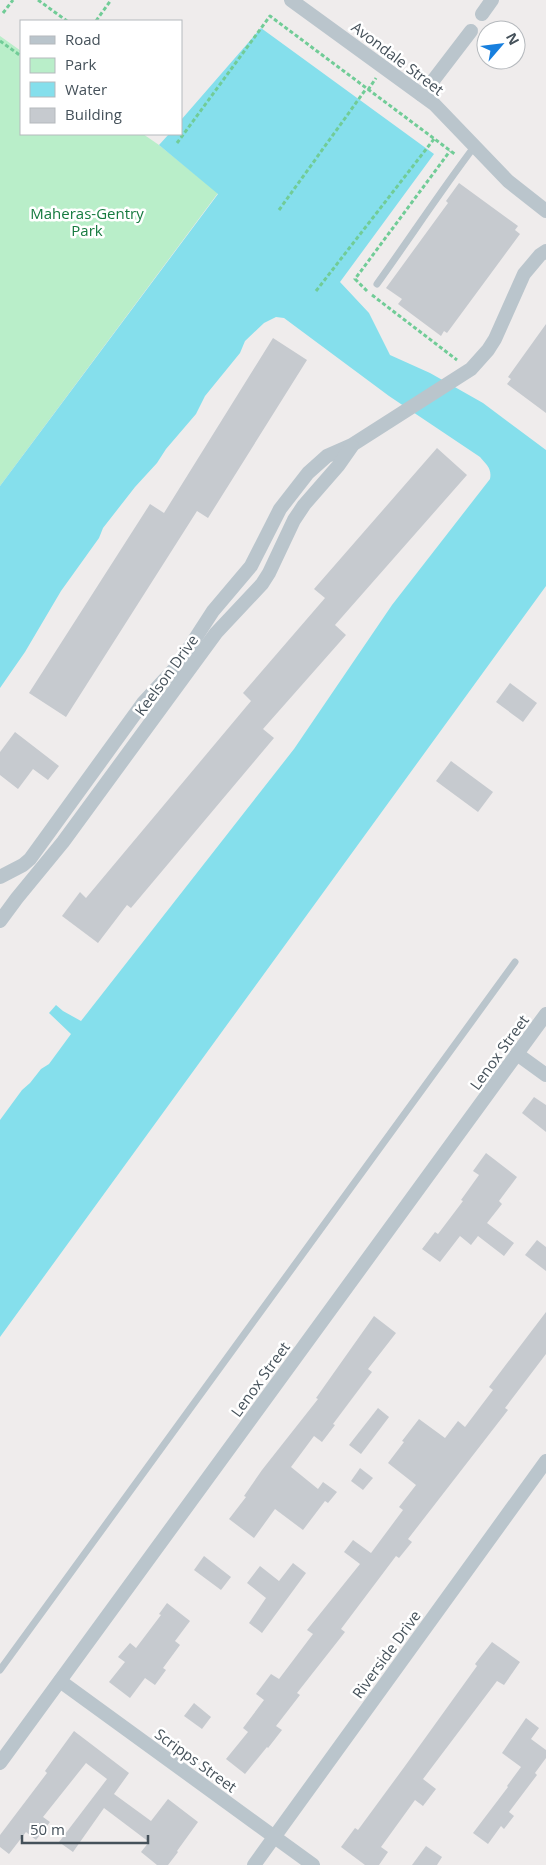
<svg xmlns="http://www.w3.org/2000/svg" width="546" height="1865" font-family="'Open Sans',sans-serif">
	<style>
		.green { fill: #b9eec9 }
		.water { fill: #85dfec }
		.building { fill: #c6cacf }
		.lines { fill: none; stroke-linecap: round; stroke-linejoin: round }
		.path { stroke: #71cc97; stroke-width: 3; stroke-dasharray: 4 2.5; stroke-linecap: butt }
		.service { stroke: #bac5cc; stroke-width: 7 }
		.minor { stroke: #bac5cc; stroke-width: 14 }
		.labels { text-anchor: middle; dominant-baseline: central; stroke-width: 5; stroke-linejoin: round; paint-order: stroke }
		.street-label { font-size: 15px; fill: #45515a; stroke: #fff }
		.park-label { font-size: 15px; fill: #167a3f; stroke: #fff }
	</style>
	<rect width="100%" height="100%" fill="#efecec"/>
	<!-- green -->
	<path class="green" d="M0 36 21 51V134H143L159 145 218 193 0 486Z"/>
	<!-- water -->
	<path class="water" d="M261 28 434 154 340 282 369 313 390 355 430 373 483 403 546 450V586L0 1337V1120L22 1090 30 1083 41 1069 49 1064 71 1034 49 1013 56 1005 63 1011 81 1021 294 749 392 605 490 479C492 469 487 465 480 457L389 396 284 318 276 317 264 323 245 341 240 353 205 396 196 414 166 449 157 463 135 487 103 528 99 538 61 591 25 652 0 688V486L218 194 159 145 169 134H181V120Z"/>
	<!-- building -->
	<g class="building">
		<path d="M459 183 518 226 515 230 520 234 447 333 444 331 441 336 398 304 402 299 386 288 448 203 446 201Z"/>
		<path d="M546 324V413L507 384 511 379 508 377Z"/>
		<path d="M273 338 307 360 208 518 197 511 66 717 29 693 150 504 164 513Z"/>
		<path d="M437 448 467 475 335 625 346 635 263 729 274 738 131 908 127 905 98 943 62 916 80 892 86 898 251 701 243 693 325 598 314 589Z"/>
		<path d="M510 683 537 703 523 722 496 702Z"/>
		<path d="M15 732 59 766 48 780 33 769 18 789 0 775V752Z"/>
		<path d="M451 761 493 792 478 812 436 781Z"/>
		<path d="M534 1097 546 1105V1132L522 1113Z"/>
		<path d="M486 1153 517 1177 499 1201 502 1204 487 1223 514 1243 504 1256 478 1236 471 1245 460 1236 440 1262 422 1249 435 1232 438 1234 463 1201 461 1200 479 1175 473 1171Z"/>
		<path d="M537 1240 546 1247V1271L525 1255Z"/>
		<path d="M546 1312V1354L505 1408 508 1410 408 1539 412 1542 399 1558 396 1556 341 1629 345 1632 297 1693 300 1695 276 1726 282 1730 268 1748 267 1747 245 1774 226 1759 248 1732 243 1728 264 1700 256 1694 271 1674 279 1679 313 1634 307 1630 360 1564 344 1552 353 1540 371 1553 403 1510 399 1507 416 1485 388 1463 404 1442 402 1441 419 1419 445 1438 458 1421 465 1427 493 1390 489 1387Z"/>
		<path d="M374 1316 396 1333 368 1369 372 1372 333 1424 335 1425 322 1442 314 1436 291 1467 318 1489 323 1482 337 1492 328 1503 325 1501 303 1530 275 1509 254 1538 229 1519 246 1497 244 1496 262 1470 318 1399 316 1398Z"/>
		<path d="M378 1408 389 1417 361 1454 349 1445Z"/>
		<path d="M360 1468 373 1478 363 1490 351 1481Z"/>
		<path d="M204 1556 231 1577 221 1590 194 1570Z"/>
		<path d="M293 1563 306 1573 262 1633 249 1623 266 1598 247 1583 260 1566 279 1581Z"/>
		<path d="M167 1603 190 1621 175 1641 180 1645 163 1668 166 1670 155 1685 145 1678 130 1698 109 1682 125 1662 118 1657 130 1643 136 1648 161 1615 159 1614Z"/>
		<path d="M492 1642 520 1662 504 1685 497 1681 423 1779 436 1789 423 1806 415 1800 381 1847 388 1852 379 1865H365L341 1847 355 1828 358 1830 405 1766 477 1666 475 1664Z"/>
		<path d="M194 1703 211 1717 202 1729 184 1716Z"/>
		<path d="M526 1718 539 1728 531 1739 546 1750V1758L535 1773 537 1775 509 1812 514 1816 504 1829 501 1826 488 1844 473 1833 508 1787 507 1786 521 1767 502 1753Z"/>
		<path d="M74 1731 129 1773 114 1794 151 1821 168 1799 198 1822 177 1851 178 1852 168 1865H157L141 1852 149 1842 104 1808 73 1852 59 1842 107 1779 86 1763 43 1817 50 1822 36 1840 26 1832 9 1854 0 1847V1835L47 1773 45 1771Z"/>
		<path d="M426 1846 442 1857 437 1865H412Z"/>
	</g>
	<g class="lines">
		<!-- path -->
		<g class="path">
			<path d="M38 0 67 21"/>
			<path d="M3 13 13 0"/>
			<path d="M96 21 111 0"/>
			<path d="M0 41 21 56"/>
			<path d="M368 90 376 78"/>
			<path d="M177 143 270 16 456 155"/>
			<path d="M279 210 366 89"/>
			<path d="M316 291 434 139"/>
			<path d="M367 291 355 279 450 151"/>
			<path d="M372 295 457 360"/>
		</g>
		<!-- service -->
		<g class="service">
			<path d="M377 284C410 238 440 192 474 147"/>
			<path d="M0 1670 515 962"/>
		</g>
		<!-- minor -->
		<g class="minor">
			<path d="M291 0 434 104 508 181 546 211"/>
			<path d="M482 14 492 0"/>
			<path d="M422 95 471 31"/>
			<path d="M0 877 23 865 30 859 143 703 178 665 213 611 251 566 280 509 308 473 327 456 352 445 471 369 488 350 495 339 524 274 540 255 546 251"/>
			<path d="M0 921 17 898 63 842 216 633 262 584 269 573 294 520 304 505 338 466 352 446"/>
			<path d="M517 1054 546 1075"/>
			<path d="M60 1681 313 1865"/>
			<path d="M0 1763 546 1014"/>
			<path d="M254 1865 546 1461"/>
		</g>
	</g>
	<g class="labels">
		<!-- street labels -->
		<g class="street-label">
			<text transform="translate(398 58) rotate(37)">Avondale Street</text>
			<text transform="translate(166 675) rotate(-54)">Keelson Drive</text>
			<text transform="translate(499 1052) rotate(-54)">Lenox Street</text>
			<text transform="translate(260 1379) rotate(-54)">Lenox Street</text>
			<text transform="translate(386 1654) rotate(-54)">Riverside Drive</text>
			<text transform="translate(196 1760) rotate(36)">Scripps Street</text>
		</g>
		<!-- park labels -->
		<g class="park-label">
			<text x="87" y="213">Maheras-Gentry<tspan x="87" dy="17">Park</tspan></text>
		</g>
	</g>
	<!-- legend -->
	<rect x="20" y="20" width="162" height="115" fill="#ffffff" stroke="#b5b9bd"/>
	<rect x="30" y="36" width="25" height="8" fill="#bac5cc" stroke="#b5b9bd"/>
	<text x="65" y="45" font-size="15" fill="#45515a">Road</text>
	<rect x="30" y="58" width="25" height="15" fill="#b9eec9" stroke="#b5b9bd"/>
	<text x="65" y="70" font-size="15" fill="#45515a">Park</text>
	<rect x="30" y="82" width="25" height="15" fill="#85dfec" stroke="#b5b9bd"/>
	<text x="65" y="95" font-size="15" fill="#45515a">Water</text>
	<rect x="30" y="108" width="25" height="15" fill="#c6cacf" stroke="#b5b9bd"/>
	<text x="65" y="120" font-size="15" fill="#45515a">Building</text>
	<!-- north arrow -->
	<g transform="translate(501 45) rotate(62)"><circle r="24" fill="#ffffff" stroke="#b5b9bd"/>
	<path d="M0-4L9 19L0 12L-9 19Z" fill="#177fde"/>
	<text y="-8" font-size="14" font-weight="bold" text-anchor="middle" fill="#45515a">N</text>
	</g>
	<!-- scale -->
	<path d="M22 1835v8h126v-8" fill="none" stroke="#45515a" stroke-width="2.5"/>
	<text x="30" y="1835" font-size="15" fill="#45515a" stroke="#ffffff" stroke-width="4" paint-order="stroke">50 m</text>
</svg>
